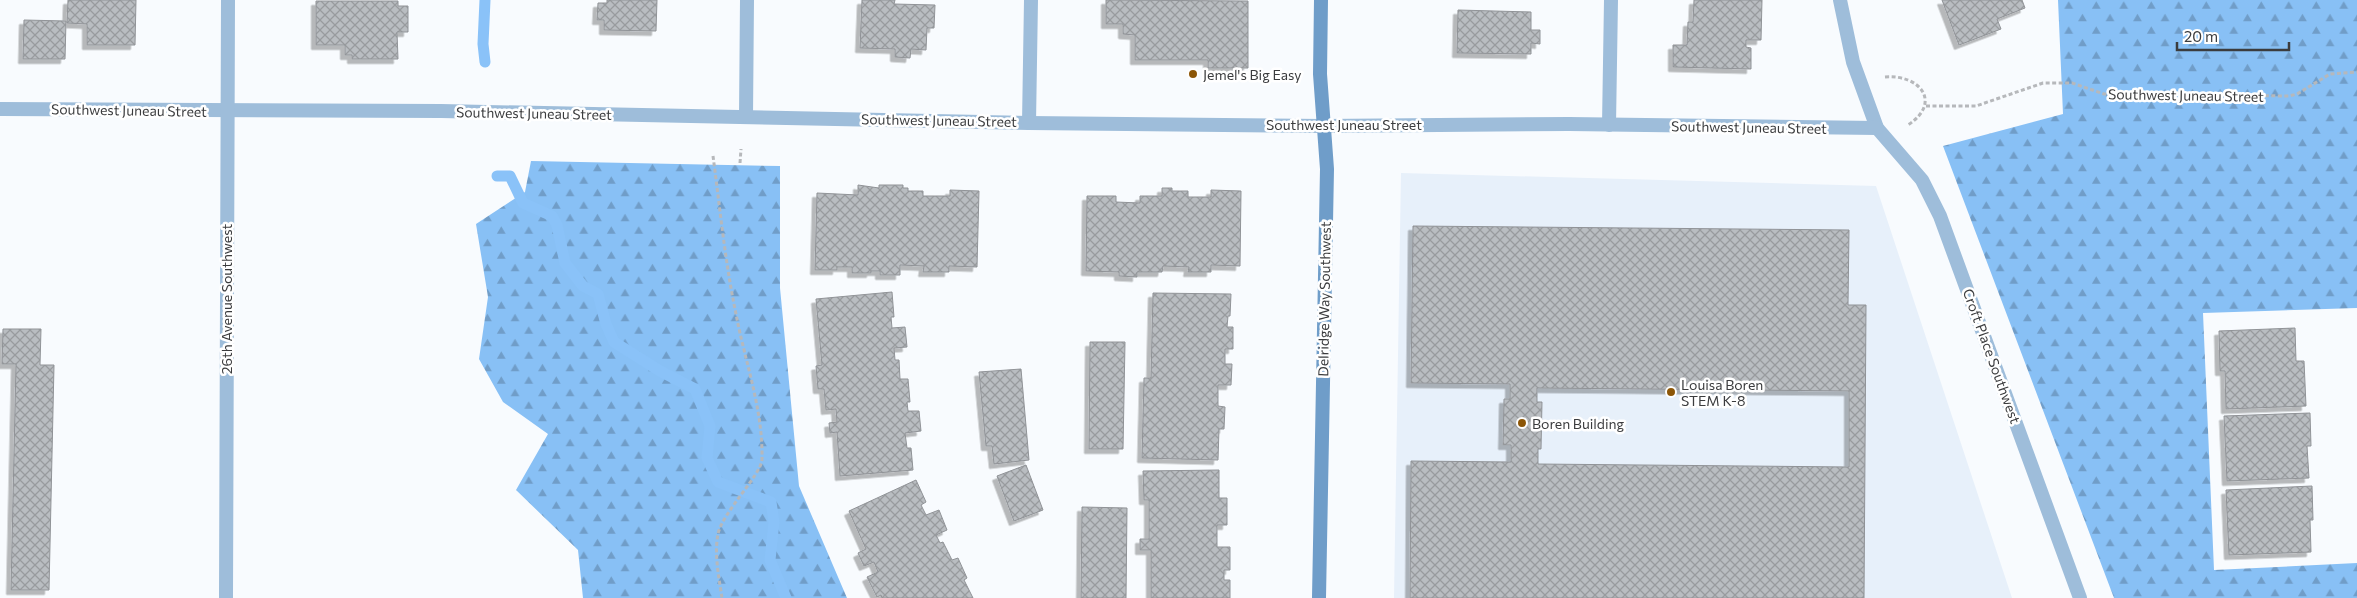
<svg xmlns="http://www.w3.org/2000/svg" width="2357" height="598" font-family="Commissioner,sans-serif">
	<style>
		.built { fill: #e7f0fa }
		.forest { fill: url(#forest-firs) }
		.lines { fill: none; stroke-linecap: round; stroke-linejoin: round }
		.stream { stroke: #8ac2f8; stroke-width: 11 }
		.building { fill: url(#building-cross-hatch); stroke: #909397; fill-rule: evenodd; filter: url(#shadow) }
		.path { stroke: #b6b8bb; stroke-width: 3; stroke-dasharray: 4 2.5; stroke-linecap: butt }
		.service { stroke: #9ebdda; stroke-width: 14 }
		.minor { stroke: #9ebdda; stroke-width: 14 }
		.secondary { stroke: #6f9dc9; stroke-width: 14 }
		.poi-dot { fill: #8c5607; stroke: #fff; stroke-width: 2 }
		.labels { text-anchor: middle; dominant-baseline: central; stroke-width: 5; stroke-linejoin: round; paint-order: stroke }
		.poi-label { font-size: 14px; fill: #3b3c3e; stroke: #fff; text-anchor: start }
		.street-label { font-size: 14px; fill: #3b3c3e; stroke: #fff }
	</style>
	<defs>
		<pattern id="forest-firs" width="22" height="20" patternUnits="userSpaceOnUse" patternTransform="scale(1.25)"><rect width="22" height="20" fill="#88c0f5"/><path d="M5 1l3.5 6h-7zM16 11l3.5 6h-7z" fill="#709dc8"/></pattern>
		<pattern id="building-cross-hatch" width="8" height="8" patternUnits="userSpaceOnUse" patternTransform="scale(1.25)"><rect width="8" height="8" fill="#b9bdc1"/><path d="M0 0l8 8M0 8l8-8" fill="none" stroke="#989b9e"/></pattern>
		<filter id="shadow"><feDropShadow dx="-4.5" dy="4.5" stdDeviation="0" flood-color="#0004"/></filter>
	</defs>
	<rect width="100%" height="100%" fill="#f8fbfe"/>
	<!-- built -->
	<path class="built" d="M1401 173 1876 186 2012 598H1394Z"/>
	<!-- forest -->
	<g class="forest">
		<path d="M2058 0H2357V308L2203 313 2214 570 2357 563V598H2114L1943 146 2063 114Z"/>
		<path d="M531 161 780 166V288L799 486 847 598H583L578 550 516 490 548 434 503 402 479 359 488 297 476 224 525 192Z"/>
	</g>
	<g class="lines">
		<!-- stream -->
		<g class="stream">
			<path d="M485 0 483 44 485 62"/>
			<path d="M497 176H510L523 203 552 216 557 225 565 263 583 286 598 294 606 324 614 342 660 371 695 389 710 426 707 458 718 482 771 502 774 522 770 560 786 598"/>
		</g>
	</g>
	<!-- building -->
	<g class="building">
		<path d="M68 0H136L135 45H87V24L67 23Z"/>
		<path d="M607 0H657L656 31 604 30V20H597L598 3H607Z"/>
		<path d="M862 0H895L894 4 935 5 934 28H927L926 50 911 49 910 58 895 57V49L860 48Z"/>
		<path d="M1106 0 1248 1V68H1208V60H1135V35L1123 34V24H1106Z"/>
		<path d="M1694 0H1762L1761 40H1746V47L1751 48V69L1673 67V45H1687L1688 22H1693Z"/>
		<path d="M1942 0H2022L2025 8 1997 19 2001 29 1959 45Z"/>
		<path d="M316 1H398V6H408V32H397L398 59H352V55H345V45H316Z"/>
		<path d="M1458 10 1531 12V30H1540V44L1531 43V54L1457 53Z"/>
		<path d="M24 20 66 21 65 59H23Z"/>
		<path d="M858 185 879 188V185H903V188H908V191H923V196H950V190L979 191 977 267 949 266V272H923L924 266 900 265V275H880V271H871V273H852V267H837V270H815L817 193 858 195Z"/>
		<path d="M1162 188H1172V191H1188V197H1211V190L1241 191 1240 266 1211 265V272H1188L1189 267 1163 266 1162 272H1137V277L1119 276V272L1086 271 1087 196H1116V202L1140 203V196H1162Z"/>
		<path d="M1413 226 1849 230 1848 305H1866L1864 598H1410L1411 461 1511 462V445H1503L1504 399H1510V384L1411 383ZM1537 388 1849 391V467L1538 464V449H1541L1542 402H1537Z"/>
		<path d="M892 292 894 317H891L892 328 905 327 907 347 894 348 895 360H899L900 379H908L910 402H907L908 411H919L921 431 905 433 907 448H911L913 470 840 476 837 432 830 433 829 423 837 422 836 409 826 410 824 389H818L816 366 822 365 816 299Z"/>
		<path d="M1153 293 1231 294 1230 316H1228L1227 327H1233V349H1225V364H1232L1231 385H1218V406L1225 407 1224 429H1219L1218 460 1142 458 1144 378H1151Z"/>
		<path d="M2295 328 2296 361H2304L2306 406 2226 409 2225 371H2220L2219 331Z"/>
		<path d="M3 329H41L40 365H54L49 590H11L16 364H2Z"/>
		<path d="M1090 342H1125L1123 449H1089Z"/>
		<path d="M1021 369 1029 460 994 464 992 446H986L979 372Z"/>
		<path d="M2310 413 2311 446H2307L2309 478 2227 481 2224 416Z"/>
		<path d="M1026 465 1043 510 1014 521 997 476Z"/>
		<path d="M1219 470V498H1227V525H1217V547H1230V570H1224V580H1230V598H1151V550H1140V539H1149V500H1144L1143 471Z"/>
		<path d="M916 480 926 502 921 505 926 515 939 510 947 530 936 535 940 543 943 542 952 560 958 558 967 578 964 580 973 598H882L881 595 877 597 867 577 878 572 874 562 864 566 858 553 866 549 849 511Z"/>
		<path d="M2312 486 2313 520H2310L2311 552 2229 555 2226 490Z"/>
		<path d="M1082 507 1127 508 1126 598H1081Z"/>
	</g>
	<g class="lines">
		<!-- path -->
		<g class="path">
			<path d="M1885 77C1919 74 1943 102 1908 125"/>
			<path d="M1926 106H1976L2043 83H2072L2104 94 2289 96 2297 94 2330 74 2357 72"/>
			<path d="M713 156C720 208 725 262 736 314 745 362 763 409 762 459 762 474 722 513 718 534 714 554 719 578 722 598"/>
			<path d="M740 163 741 149"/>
		</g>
		<!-- service -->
		<g class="service">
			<path d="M1029 123 1031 0"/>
			<path d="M1609 125 1611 0"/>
		</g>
		<!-- minor -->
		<g class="minor">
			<path d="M1840 0 1853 62 1877 128 1922 180 1940 216 2080 598"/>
			<path d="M0 109 441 111 1029 123 1323 126 1569 124 1877 128"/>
			<path d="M746 116 747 0"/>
			<path d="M226 598 228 0"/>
		</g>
		<!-- secondary -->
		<path class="secondary" d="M1319 598 1327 169 1320 74 1321 0"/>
	</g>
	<!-- markers -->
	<g class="poi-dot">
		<circle cx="1193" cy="74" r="5"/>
		<circle cx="1671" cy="392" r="5"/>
		<circle cx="1522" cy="423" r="5"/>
	</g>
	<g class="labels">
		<!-- poi labels -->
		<g class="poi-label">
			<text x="1203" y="74">Jemel's Big Easy</text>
			<text x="1681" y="384">Louisa Boren<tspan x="1681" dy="16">STEM K-8</tspan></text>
			<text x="1532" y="423">Boren Building</text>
		</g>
		<!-- street labels -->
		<g class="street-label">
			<text transform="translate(2186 95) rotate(1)">Southwest Juneau Street</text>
			<text transform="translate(129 110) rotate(1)">Southwest Juneau Street</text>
			<text transform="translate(534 113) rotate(1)">Southwest Juneau Street</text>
			<text transform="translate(939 120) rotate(1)">Southwest Juneau Street</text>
			<text x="1344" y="124">Southwest Juneau Street</text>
			<text transform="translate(1749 127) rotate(1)">Southwest Juneau Street</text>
			<text transform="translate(226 299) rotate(-90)">26th Avenue Southwest</text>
			<text transform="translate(1324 299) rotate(-89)">Delridge Way Southwest</text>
			<text transform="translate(1992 356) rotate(70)">Croft Place Southwest</text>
		</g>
	</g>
	<!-- scale -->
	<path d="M2177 42v8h112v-8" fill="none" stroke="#3b3c3e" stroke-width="2.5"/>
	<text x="2184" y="42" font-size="15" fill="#3b3c3e" stroke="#ffffff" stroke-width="4" paint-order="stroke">20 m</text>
</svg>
